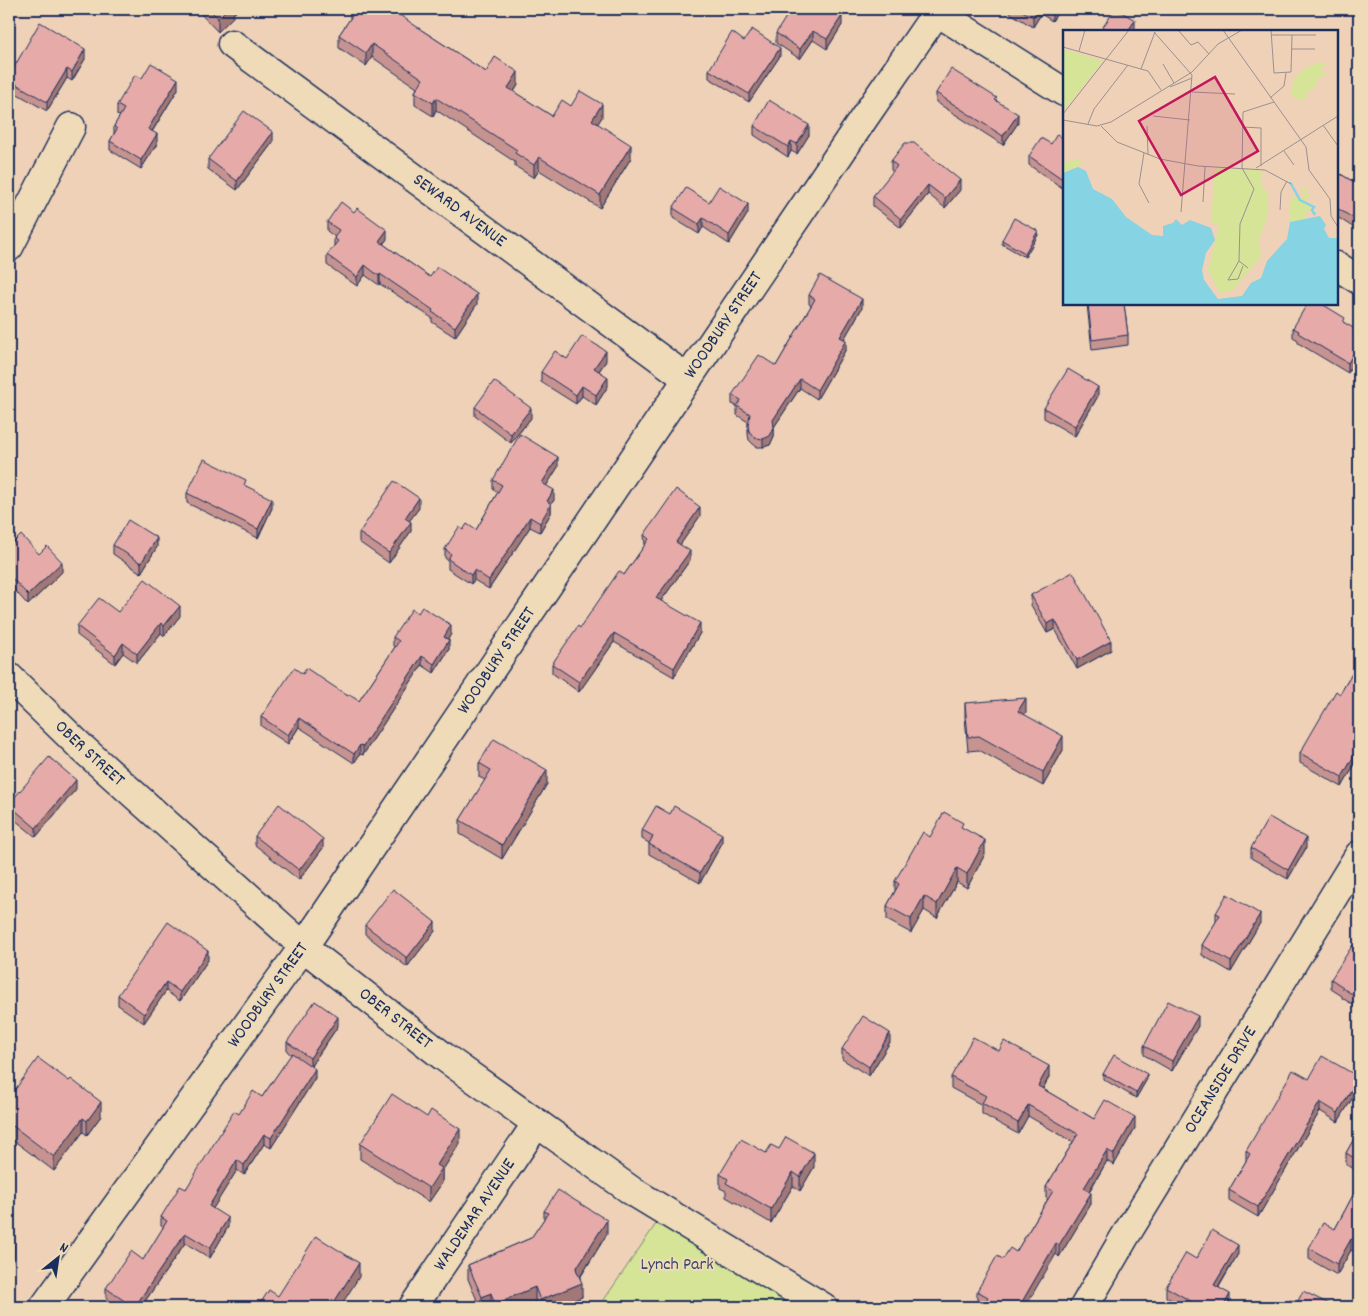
<svg xmlns="http://www.w3.org/2000/svg" width="1368" height="1316" font-family="Dekko,sans-serif">
	<style>
		.green { fill: #d5e497; stroke: #788a7a }
		.lines { fill: none; stroke-linecap: round; stroke-linejoin: round }
		.street-casing { stroke: #1b2f5e; stroke-width: 31 }
		.street { stroke: #f0dbb9; stroke-width: 28 }
		.wall { fill: #c69390; stroke: #1b2f5e }
		.shaded-wall { fill: #a17876; stroke: #1b2f5e }
		.building { fill: #e6aba8; stroke: #1b2f5e }
		.labels { text-anchor: middle; dominant-baseline: central; stroke-width: 4; stroke-linejoin: round; paint-order: stroke }
		.street-label { font-size: 18px; fill: #1b2f5e; stroke: #f0dbb9 }
		.park-label { font-size: 18px; fill: #374a67; stroke: #f0dbb9 }
		.inset-river { fill: none; stroke: #85d3e3; stroke-width: 2.5 }
		.inset-road { fill: none; stroke: #9a9093; stroke-width: 1 }
		.view { fill: #c2185b; fill-opacity: 0.15; stroke: #c2185b; stroke-width: 2.5 }
		.inset-edge { fill: none; stroke: #1b2f5e; stroke-width: 2.5 }
	</style>
	<rect width="100%" height="100%" fill="#eed1b6"/>
	<filter id="ink" filterUnits="userSpaceOnUse"><feTurbulence type="fractalNoise" baseFrequency=".02" numOctaves="2"/><feDisplacementMap in="SourceGraphic" scale="10" xChannelSelector="R" yChannelSelector="G"/><feConvolveMatrix kernelMatrix="1 2 1 2 8 2 1 2 1" color-interpolation-filters="sRGB"/></filter>
	<g filter="url(#ink)">
		<!-- green -->
		<path class="green" d="M665 1211 824 1307H599Z"/>
		<g class="lines">
			<defs>
				<g id="street">
					<path d="M937 12 1064 92"/>
					<path id="s1" d="M232 44 688 379"/>
					<path d="M9 247 71 127"/>
					<path d="M1337 266 1359 280"/>
					<path id="s2" d="M9 677 81 747 311 953 444 1057 632 1191 823 1307"/>
					<path id="s3" d="M44 1307 304 946 864 118 939 9"/>
					<path id="s4" d="M413 1307 537 1123"/>
					<path id="s5" d="M1084 1307 1124 1238 1359 855"/>
				</g>
			</defs>
			<!-- street casing -->
			<use href="#street" class="street-casing"/>
			<!-- street -->
			<use href="#street" class="street"/>
		</g>
		<!-- wall -->
		<g class="wall">
			<path d="M196 9H239L233 14V17L218 32Z"/>
			<path d="M1007 9H1060L1052 21 1041 14 1033 27 1007 11Z"/>
			<path d="M350 10 423 31 486 72 518 85 514 92 552 116 571 106 602 117 597 124 631 158 600 208 539 170 534 178 515 166V162L436 110 433 116 415 105V92L417 88 372 57 366 66 339 48V35L350 19Z"/>
			<path d="M842 25 827 49 813 40 800 59 776 43V33Z"/>
			<path d="M1103 27 1135 30 1134 31H1103Z"/>
			<path d="M744 41 780 56 749 102 709 78V70Z"/>
			<path d="M85 59 72 81 67 78 47 111 9 89V76Z"/>
			<path d="M142 78 178 89 152 132 157 144 141 169 110 150V141L114 134V126L120 116 117 115V105Z"/>
			<path d="M936 93 997 101 1018 123 1003 145 936 102Z"/>
			<path d="M754 126 809 135 797 154 791 151 788 157 754 135Z"/>
			<path d="M1064 139V189L1029 165V156L1051 144Z"/>
			<path d="M273 142 237 190 208 169V159Z"/>
			<path d="M891 161 960 190 945 208 928 194 901 228 873 206V196L893 172 891 170Z"/>
			<path d="M1337 172 1359 185V231L1337 217Z"/>
			<path d="M709 202 748 213 729 244 703 227 699 234 673 218V208Z"/>
			<path d="M327 222 387 239 383 244 430 277 477 304 455 337 432 322V318L380 284 379 285 365 275 357 286 327 265V255L334 247V238L335 237 327 231Z"/>
			<path d="M1038 235 1025 257 1002 244V240Z"/>
			<path d="M809 295 862 308 844 339 846 349 817 399 800 388 774 427V436L770 445 763 447H757L753 444 749 440 748 434V422L737 415V406L732 404V395L776 366 811 306 809 304Z"/>
			<path d="M1087 304H1124L1128 335V345L1092 350Z"/>
			<path d="M1345 323 1355 334 1359 336V354L1348 373 1298 343V340L1293 337V328Z"/>
			<path d="M567 359 606 361 599 371 608 386 596 405 582 396 576 404 541 382V372Z"/>
			<path d="M1098 396 1075 436 1044 418V408Z"/>
			<path d="M475 407 531 418 511 443 475 416Z"/>
			<path d="M558 467 546 486 554 500 551 504V513L540 532 530 527 489 589 474 580 471 584 448 569V561L445 558V549L463 530H476L498 492 493 489V480Z"/>
			<path d="M246 486 272 508 258 538 187 503V493Z"/>
			<path d="M419 508 409 521 411 531 389 563 359 542V533Z"/>
			<path d="M700 516 680 545 690 560 661 601 700 633 674 677 614 642 579 692 552 673V664L580 628 624 575 645 545 644 535Z"/>
			<path d="M113 545 157 547 141 573 113 554Z"/>
			<path d="M9 547 39 554 62 572 28 605 9 584Z"/>
			<path d="M1031 595 1111 650 1077 669 1055 629 1047 633 1031 605Z"/>
			<path d="M118 612 180 616 164 636 161 633 137 663 123 653 115 664 77 635V626Z"/>
			<path d="M451 634 448 639 449 649 434 673 422 665 363 755 360 754 354 763 299 727 288 744 261 726V717L303 674 359 701 395 647 393 646V637Z"/>
			<path d="M1359 662V757L1342 787 1300 763V753L1340 694Z"/>
			<path d="M965 703 1026 712 1024 714 1063 750 1043 786 979 750 968 751 965 717Z"/>
			<path d="M479 763 547 784 502 859 460 834V820L485 780 479 777Z"/>
			<path d="M76 789 36 837 9 815V804Z"/>
			<path d="M670 814 722 843 700 883 649 854V843L642 839V830Z"/>
			<path d="M963 828 985 854 967 888 957 882 937 918 924 910 911 933 887 920V906L895 891V881L930 837Z"/>
			<path d="M255 836 323 848 299 880 255 845Z"/>
			<path d="M1251 848H1306L1288 879 1251 858Z"/>
			<path d="M1216 913 1260 923 1231 972 1202 955V945L1216 922Z"/>
			<path d="M365 925 435 931 407 967 365 934Z"/>
			<path d="M1359 950V1008L1342 998V996L1331 989V979Z"/>
			<path d="M208 960 180 1001 166 991 144 1023 118 1005V995Z"/>
			<path d="M338 1026 311 1066 315 1078 271 1148 264 1144 244 1175 237 1170 213 1208 228 1227 210 1258 185 1243 141 1307H120L106 1298V1288L143 1260 163 1228 161 1226V1217L186 1189 239 1114 262 1097 291 1055 287 1051V1042Z"/>
			<path d="M1198 1026 1172 1071 1144 1055V1046Z"/>
			<path d="M890 1042 869 1076 842 1059V1049Z"/>
			<path d="M999 1051 1049 1077 1043 1089 1094 1119 1135 1128 1114 1165 1107 1161 1089 1192 1091 1204 1059 1257 1056 1254 983 1306 977 1302V1291L1003 1259 1016 1252 1048 1199 1046 1198V1187L1073 1142 1028 1116 1018 1134 982 1114V1105L951 1088V1077Z"/>
			<path d="M1103 1074 1147 1079 1136 1098 1103 1079Z"/>
			<path d="M1309 1079 1359 1087 1338 1122 1320 1111 1258 1217 1229 1200V1190L1246 1161V1151Z"/>
			<path d="M69 1081 101 1116 87 1135 83 1132 54 1171 9 1137V1098Z"/>
			<path d="M1359 1130V1172L1346 1164V1153Z"/>
			<path d="M460 1143 442 1171V1183L429 1202 360 1159V1144Z"/>
			<path d="M766 1153 814 1167 800 1191 793 1186 771 1223 726 1197V1191L720 1188V1174Z"/>
			<path d="M1359 1184V1255L1351 1250 1337 1275 1309 1259V1248L1335 1229Z"/>
			<path d="M544 1211 607 1234 580 1278 582 1297 557 1307H537L535 1302 521 1307H480L468 1279V1265L531 1238 544 1219Z"/>
			<path d="M1238 1254 1219 1287 1230 1304 1228 1307H1185L1166 1297V1287Z"/>
		</g>
		<!-- shaded-wall -->
		<g class="shaded-wall">
			<path d="M227 9H239L233 14V17L218 32V18Z"/>
			<path d="M1038 9H1041V14L1033 27V17Z"/>
			<path d="M1054 9H1060L1052 21V12Z"/>
			<path d="M842 16V25L827 49V39Z"/>
			<path d="M1135 20V30L1134 31H1128Z"/>
			<path d="M813 31V40L800 59V49Z"/>
			<path d="M372 44V57L366 66V53Z"/>
			<path d="M780 48V56L749 102V94Z"/>
			<path d="M85 49V59L72 81V72Z"/>
			<path d="M67 69V78L47 111V102Z"/>
			<path d="M518 72V85L508 101V88Z"/>
			<path d="M178 79V89L148 138V129Z"/>
			<path d="M436 98V110L433 116V103Z"/>
			<path d="M602 104V117L592 133V120Z"/>
			<path d="M1018 114V123L1003 145V136Z"/>
			<path d="M809 125V135L797 154V144Z"/>
			<path d="M273 132V142L237 190V181Z"/>
			<path d="M157 134V144L141 169V160Z"/>
			<path d="M791 141V151L788 157V147Z"/>
			<path d="M631 145V158L600 208V195Z"/>
			<path d="M539 157V170L534 178V165Z"/>
			<path d="M12 158V168L9 173V163Z"/>
			<path d="M960 180V190L945 208V198Z"/>
			<path d="M928 185V194L901 228V219Z"/>
			<path d="M748 204V213L729 244V235Z"/>
			<path d="M703 218V227L699 234V224Z"/>
			<path d="M387 230V239L379 250V241Z"/>
			<path d="M1038 231V235L1025 257V253Z"/>
			<path d="M365 265V275L357 286V277Z"/>
			<path d="M380 274V284L379 285V276Z"/>
			<path d="M477 294V304L455 337V327Z"/>
			<path d="M862 299V308L840 346V337Z"/>
			<path d="M846 340V349L817 399V390Z"/>
			<path d="M1359 344V354L1348 373V363Z"/>
			<path d="M606 351V361L594 378V368Z"/>
			<path d="M608 377V386L596 405V395Z"/>
			<path d="M800 379V388L774 427V436L770 445 763 447V439L773 420Z"/>
			<path d="M582 386V396L576 404V395Z"/>
			<path d="M1098 387V396L1075 436V426Z"/>
			<path d="M531 408V418L511 443V434Z"/>
			<path d="M558 457V467L542 493V483Z"/>
			<path d="M554 490V500L551 504V513L540 532V523L547 501Z"/>
			<path d="M419 498V508L405 527V518Z"/>
			<path d="M272 499V508L258 538V529Z"/>
			<path d="M700 507V516L676 551V542Z"/>
			<path d="M530 517V527L489 589V580Z"/>
			<path d="M411 522V531L389 563V553Z"/>
			<path d="M157 538V547L141 573V563Z"/>
			<path d="M690 551V560L656 608V598Z"/>
			<path d="M62 562V572L28 605V595Z"/>
			<path d="M474 570V580L471 584V575Z"/>
			<path d="M180 606V616L164 636V626Z"/>
			<path d="M1055 620V629L1047 633V624Z"/>
			<path d="M161 623V633L137 663V654Z"/>
			<path d="M700 623V633L674 677V668Z"/>
			<path d="M451 625V634L444 646V637Z"/>
			<path d="M614 633V642L579 692V682Z"/>
			<path d="M449 640V649L434 673V664Z"/>
			<path d="M1111 641V650L1077 669V660Z"/>
			<path d="M123 643V653L115 664V655Z"/>
			<path d="M422 656V665L363 755V746Z"/>
			<path d="M1026 698V712L1018 725V711Z"/>
			<path d="M299 718V727L288 744V735Z"/>
			<path d="M1063 736V750L1043 786V772Z"/>
			<path d="M360 745V754L354 763V754Z"/>
			<path d="M1359 747V757L1342 787V777Z"/>
			<path d="M547 770V784L502 859V845Z"/>
			<path d="M76 780V789L36 837V828Z"/>
			<path d="M722 834V843L700 883V873Z"/>
			<path d="M1306 838V848L1288 879V870Z"/>
			<path d="M323 839V848L299 880V870Z"/>
			<path d="M985 840V854L967 888V874Z"/>
			<path d="M957 868V882L937 918V904Z"/>
			<path d="M924 896V910L911 933V919Z"/>
			<path d="M1260 914V923L1231 972V962Z"/>
			<path d="M435 922V931L407 967V958Z"/>
			<path d="M208 951V960L180 1001V992Z"/>
			<path d="M166 982V991L144 1023V1014Z"/>
			<path d="M1198 1016V1026L1172 1071V1061Z"/>
			<path d="M338 1017V1026L310 1067V1058Z"/>
			<path d="M890 1033V1042L869 1076V1067Z"/>
			<path d="M1049 1066V1077L1038 1097V1086Z"/>
			<path d="M315 1069V1078L271 1148V1138Z"/>
			<path d="M1147 1074V1079L1136 1098V1093Z"/>
			<path d="M1359 1077V1087L1338 1122V1113Z"/>
			<path d="M101 1102V1116L87 1135V1121Z"/>
			<path d="M1320 1102V1111L1258 1217V1207Z"/>
			<path d="M1028 1105V1116L1018 1134V1123Z"/>
			<path d="M1135 1117V1128L1114 1165V1154Z"/>
			<path d="M83 1118V1132L54 1171V1157Z"/>
			<path d="M460 1129V1143L442 1171V1183L429 1202V1188L437 1165Z"/>
			<path d="M264 1134V1144L244 1175V1165Z"/>
			<path d="M1107 1150V1161L1084 1199V1188Z"/>
			<path d="M814 1153V1167L800 1191V1177Z"/>
			<path d="M237 1160V1170L209 1215V1206Z"/>
			<path d="M793 1172V1186L771 1223V1209Z"/>
			<path d="M1091 1193V1204L1059 1257V1245Z"/>
			<path d="M228 1218V1227L210 1258V1248Z"/>
			<path d="M607 1220V1234L576 1283V1269Z"/>
			<path d="M185 1233V1243L141 1307H136V1305Z"/>
			<path d="M1351 1239V1250L1337 1275V1264Z"/>
			<path d="M1056 1243V1254L1025 1307H1019Z"/>
			<path d="M14 1245V1259L9 1266V1252Z"/>
			<path d="M1238 1245V1254L1214 1294V1285Z"/>
			<path d="M359 1263V1277L340 1307H331Z"/>
			<path d="M582 1283V1297L557 1307H540V1300Z"/>
			<path d="M535 1287V1302L521 1307H495V1304Z"/>
			<path d="M491 1293V1307H482V1297Z"/>
			<path d="M1230 1294V1304L1228 1307H1223Z"/>
		</g>
		<!-- building -->
		<g class="building">
			<path d="M209 9H227L218 18Z"/>
			<path d="M351 9H391L423 31 486 72 495 57 518 72 508 88 552 116 562 100 571 106 580 91 602 104 592 120 631 145 600 195 539 157 534 165 515 153 517 150 436 98 433 103 415 92 423 79 372 44 366 53 339 35 354 13 350 10Z"/>
			<path d="M791 9H831L842 16 827 39 813 31 800 49 776 33Z"/>
			<path d="M1019 9H1038L1033 17Z"/>
			<path d="M1047 9H1054L1052 12Z"/>
			<path d="M1115 9H1116L1135 20 1128 31H1109L1103 27Z"/>
			<path d="M40 22 85 49 72 72 67 69 47 102 9 80V76Z"/>
			<path d="M752 29 780 48 749 94 709 70 732 32 744 41Z"/>
			<path d="M151 63 178 79 148 129 157 134 141 160 110 141 117 129 114 126 124 109 117 105 135 75 142 78Z"/>
			<path d="M951 69 997 98 995 100 1018 114 1003 136 936 93Z"/>
			<path d="M769 100 809 125 797 144 791 141 788 147 754 126Z"/>
			<path d="M244 111 273 132 237 181 208 159Z"/>
			<path d="M1057 134 1064 139V180L1029 156 1041 138 1051 144Z"/>
			<path d="M905 143H914L960 180 945 198 928 185 901 219 873 196 897 166 891 161Z"/>
			<path d="M9 157 12 158 9 163Z"/>
			<path d="M1337 172 1359 185V222L1337 208Z"/>
			<path d="M719 186 748 204 729 235 703 218 699 224 673 208 686 188 709 202Z"/>
			<path d="M341 202 354 212 357 208 387 230 379 241 430 277 437 267 477 294 455 327 432 312 433 310 380 274 379 276 365 265 357 277 327 255 338 241 334 238 339 230 327 222Z"/>
			<path d="M1014 218 1038 231 1025 253 1002 240Z"/>
			<path d="M820 275 862 299 840 337 846 340 817 390 800 379 773 420 774 427 770 436 763 439 757 438 753 436 749 431 748 425 750 414 737 406 741 400 732 395 759 355 776 366 815 299 809 295Z"/>
			<path d="M1088 304H1124L1128 335 1092 340Z"/>
			<path d="M1307 304H1322L1345 318 1343 322 1355 329 1353 332 1359 336V344L1348 363 1298 333 1299 331 1293 328Z"/>
			<path d="M582 336 606 351 594 368 608 377 596 395 582 386 576 395 541 372 555 351 567 359Z"/>
			<path d="M1068 369 1098 387 1075 426 1044 408Z"/>
			<path d="M494 381 531 408 511 434 475 407Z"/>
			<path d="M520 434 558 457 542 483 554 490 547 501 551 504 540 523 530 517 489 580 474 570 471 575 448 559 451 554 445 549 459 527 463 530 467 524 476 530 502 485 493 480Z"/>
			<path d="M204 459 246 480 244 485 272 499 258 529 187 493Z"/>
			<path d="M394 481 419 498 405 518 411 522 389 553 359 533Z"/>
			<path d="M676 489 700 507 676 542 690 551 656 598 700 623 674 668 614 633 579 682 552 664 578 626 580 628 619 571 624 575 649 539 644 535Z"/>
			<path d="M128 520 157 538 141 563 113 545Z"/>
			<path d="M21 535 39 554 47 546 62 562 28 595 9 575V547Z"/>
			<path d="M1073 572 1111 641 1077 660 1055 620 1047 624 1031 595Z"/>
			<path d="M145 579 180 606 164 626 161 623 137 654 123 643 115 655 77 626 99 598 118 612Z"/>
			<path d="M422 607 451 625 444 637 449 640 434 664 422 656 363 746 360 745 354 754 299 718 288 735 261 717 294 668 303 674 306 668 348 696V694L359 701 399 641 393 637 412 609 418 613Z"/>
			<path d="M1359 662V747L1342 777 1300 753 1336 691 1340 694Z"/>
			<path d="M1026 698 1018 711 1063 736 1043 772 979 736 968 737 965 703Z"/>
			<path d="M494 739 547 770 502 845 460 820 491 770 479 763Z"/>
			<path d="M49 757 76 780 36 828 9 805V804Z"/>
			<path d="M279 804 323 839 299 870 255 836Z"/>
			<path d="M656 806 670 814 674 806 722 834 700 873 649 844 653 836 642 830Z"/>
			<path d="M944 812 963 823 961 827 985 840 967 874 957 868 937 904 924 896 911 919 887 906 899 884 895 881 923 832 930 837Z"/>
			<path d="M1269 817 1306 838 1288 870 1251 848Z"/>
			<path d="M393 889 435 922 407 958 365 925Z"/>
			<path d="M1227 894 1260 914 1231 962 1202 945 1220 915 1216 913Z"/>
			<path d="M168 922 208 951 180 992 166 982 144 1014 118 995Z"/>
			<path d="M1352 946 1359 950V998L1342 988 1343 987 1331 979Z"/>
			<path d="M315 1001 338 1017 310 1058 287 1042Z"/>
			<path d="M1168 1001 1198 1016 1172 1061 1144 1046Z"/>
			<path d="M863 1016 890 1033 869 1067 842 1049Z"/>
			<path d="M973 1037 999 1051 1004 1041 1049 1066 1038 1086 1094 1119 1105 1100 1135 1117 1114 1154 1107 1150 1084 1188 1091 1193 1059 1245 1056 1243 1019 1307H982L988 1297 977 1291 997 1256 1003 1259 1010 1248 1016 1252 1053 1191 1046 1187 1078 1134 1028 1105 1018 1123 982 1103 986 1096 951 1077Z"/>
			<path d="M292 1053 315 1069 271 1138 264 1134 244 1165 237 1160 209 1206 228 1218 210 1248 185 1233 136 1305 139 1307H133L106 1288 131 1251 143 1260 167 1221 161 1217 180 1186 186 1189 234 1111 239 1114 253 1091 262 1097Z"/>
			<path d="M1114 1055 1147 1074 1136 1093 1103 1074Z"/>
			<path d="M1322 1056 1359 1077 1338 1113 1320 1102 1258 1207 1229 1190 1250 1154 1246 1151 1293 1070 1309 1079Z"/>
			<path d="M38 1058 69 1081 71 1079 101 1102 87 1121 83 1118 54 1157 9 1123V1098Z"/>
			<path d="M392 1094 427 1117 431 1110 460 1129 437 1165 442 1168 429 1188 360 1144Z"/>
			<path d="M1359 1130V1161L1346 1153Z"/>
			<path d="M786 1137 814 1153 800 1177 793 1172 771 1209 726 1183 728 1179 720 1174 741 1139 766 1153 771 1145 779 1149Z"/>
			<path d="M1359 1184V1244L1351 1239 1337 1264 1309 1248 1323 1223 1335 1229Z"/>
			<path d="M558 1190 607 1220 576 1269 582 1283 540 1300 535 1287 495 1304 491 1293 482 1297 468 1265 531 1238 548 1213 544 1211Z"/>
			<path d="M1212 1230 1238 1245 1214 1285 1230 1294 1223 1307H1201L1166 1287 1186 1253 1196 1259Z"/>
			<path d="M316 1236 359 1263 331 1307H258L269 1290 278 1296Z"/>
			<path d="M9 1242 14 1245 9 1252Z"/>
			<path d="M1303 1291 1335 1307H1286L1290 1300 1297 1303Z"/>
		</g>
	</g>
	<g class="labels">
		<!-- street labels -->
		<g class="street-label">
			<text stroke="none"><textPath href="#s1" startOffset="282">SEWARD AVENUE</textPath></text>
			<text stroke="none"><textPath href="#s3" startOffset="1194">WOODBURY STREET</textPath></text>
			<text stroke="none"><textPath href="#s3" startOffset="789">WOODBURY STREET</textPath></text>
			<text stroke="none"><textPath href="#s2" startOffset="111">OBER STREET</textPath></text>
			<text stroke="none"><textPath href="#s3" startOffset="384">WOODBURY STREET</textPath></text>
			<text stroke="none"><textPath href="#s2" startOffset="516">OBER STREET</textPath></text>
			<text stroke="none"><textPath href="#s5" startOffset="265">OCEANSIDE DRIVE</textPath></text>
			<text stroke="none"><textPath href="#s4" startOffset="111">WALDEMAR AVENUE</textPath></text>
		</g>
		<!-- park labels -->
		<g class="park-label">
			<text x="677" y="1265">Lynch Park</text>
		</g>
	</g>
	<!-- overview -->
	<g transform="translate(1063 30)">
		<rect width="275" height="275" fill="#eed1b6"/>
		<path d="M0 19 40 31 0 81ZM257 32 262 34 258 42 264 45 253 49 254 56 245 61 243 69 234 70 228 64 231 49 242 38ZM20 129 15 137 0 143V132ZM152 138 198 140V156L204 161 205 186 195 213 199 225 170 260 159 263 155 260 145 240 155 200V195L148 192ZM239 158H244L246 168 241 169 251 178 243 183 242 190 228 196 226 177 230 166 241 168Z" fill="#d5e497"/>
		<path d="M15 137 23 141 30 159 49 169 63 187 89 205 100 206V196L110 193 113 189 119 195 127 190 148 198 152 210 143 223 139 240 141 250 155 269 179 266 188 253 198 248 204 231 224 209 227 192 257 186 263 195 261 199 266 208H275V275H0V143Z" fill="#85d3e3"/>
		<path class="inset-river" d="M227 152 237 170 251 177 249 180 252 185"/>
		<path class="inset-road" d="M115 0 128 15 135 12M160 0 243 117 246 140 267 169 268 186 275 197M208 0 211 43 228 42 229 5M91 2 129 45 118 182M208 5H253M135 12 146 24M0 17 85 41 98 60M229 19H252M16 21 22 0M100 34 111 53M78 39 92 2M107 57 129 48M129 62 172 64M207 68 221 56 223 43M0 84 66 0M90 86 127 90M0 90 34 96 48 92 129 42 155 14 179 0M25 94 31 79 65 35M260 95 275 116M38 96 54 112 97 129 135 136 202 140 228 154M84 96 85 125M179 97 198 98V136M221 121 231 135M81 123 76 154 86 173M193 138 275 86M140 172 142 137M217 180 218 162 224 151M176 231 165 250 175 249 180 236M185 238 176 231 177 194 191 159 179 138 180 82 211 72"/>
		<path class="view" d="M152 47 195 121 118 165 76 91Z"/>
		<rect width="275" height="275" class="inset-edge"/>
	</g>
	<!-- margin -->
	<rect width="1368" height="1316" fill="none" stroke="#f0dbb9" stroke-width="30"/>
	<rect x="15" y="15" width="1338" height="1286" fill="none" stroke="#1b2f5e" stroke-width="2" filter="url(#ink)"/>
	<!-- north arrow -->
	<g transform="translate(58 1258) rotate(30)" stroke="#f0dbb9" stroke-width="4" paint-order="stroke">
	<path d="M0-4L9 19L0 12L-9 19Z" fill="#1b2f5e"/>
	<text y="-8" font-size="14" font-weight="bold" text-anchor="middle" fill="#1b2f5e">N</text>
	</g>
</svg>
